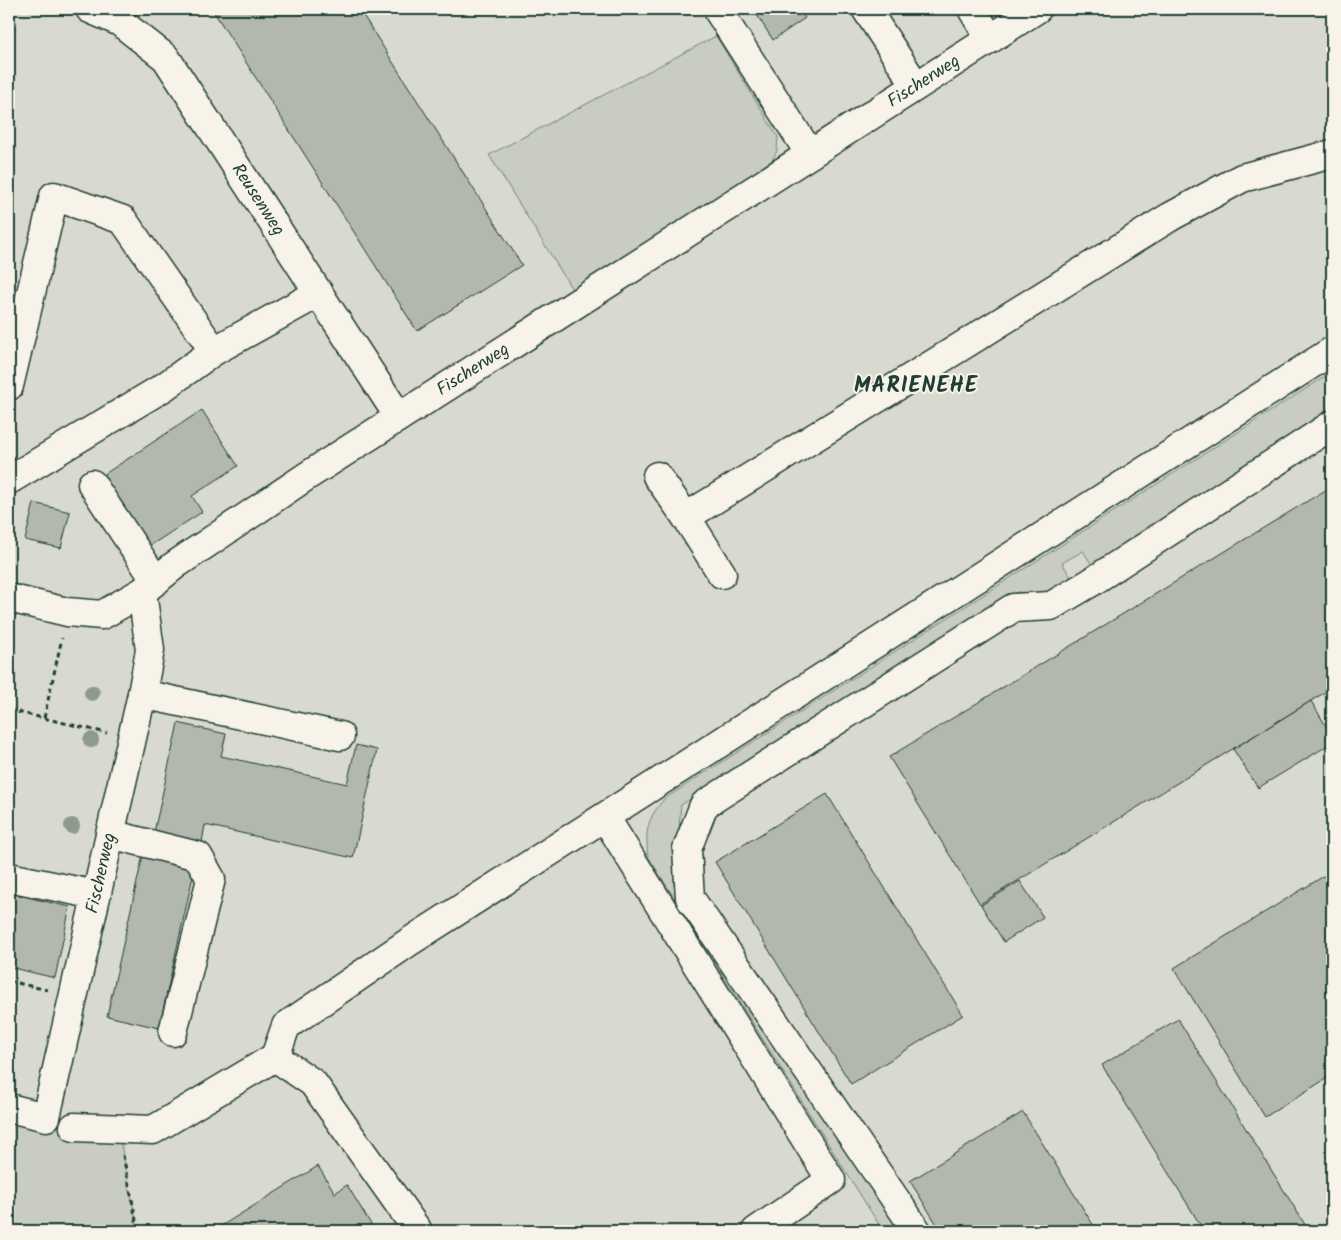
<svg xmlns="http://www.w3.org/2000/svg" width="1341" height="1240" font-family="Kalam,sans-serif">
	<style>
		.built { fill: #d9dacf }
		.green { fill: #c8ccc1; stroke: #74847a }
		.building { fill: #b2b8ae; stroke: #1f3d34 }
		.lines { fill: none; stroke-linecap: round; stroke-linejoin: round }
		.minor-casing { stroke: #1f3d34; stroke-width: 31 }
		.path { stroke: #1f3d34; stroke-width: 3; stroke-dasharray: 5 4; stroke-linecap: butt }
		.minor { stroke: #f7f3e8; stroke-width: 28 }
		.rail-casing { stroke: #1f3d34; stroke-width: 5.5 }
		.rail { stroke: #f7f3e8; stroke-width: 4; stroke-dasharray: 11; stroke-linecap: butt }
		.tree { fill: #8d9a8f }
		.labels { text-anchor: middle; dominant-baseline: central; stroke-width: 4; stroke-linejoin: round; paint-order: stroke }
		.street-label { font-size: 18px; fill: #1f3d34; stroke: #f7f3e8 }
		.district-label { font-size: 22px; font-weight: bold; letter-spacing: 1px; fill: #1f3d34; stroke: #f7f3e8 }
	</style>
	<rect width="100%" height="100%" fill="#eae8dd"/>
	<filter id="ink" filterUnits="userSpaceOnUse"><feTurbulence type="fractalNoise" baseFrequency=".02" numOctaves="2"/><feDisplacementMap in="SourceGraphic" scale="10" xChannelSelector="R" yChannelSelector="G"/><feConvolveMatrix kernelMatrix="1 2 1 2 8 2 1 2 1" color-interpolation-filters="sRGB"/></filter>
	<g filter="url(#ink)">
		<!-- built -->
		<rect class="built" x="9" y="9" width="1323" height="1222"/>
		<!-- green -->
		<g class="green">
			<path d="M716 36 778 137 777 151 766 172 575 294 489 155Z"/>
			<path d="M1332 372V407L1092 565 1083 551 1062 563 1072 579 1044 595 1018 592 681 805 674 886 797 1080 807 1082 905 1231H883L648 856C645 829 647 820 664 799Z"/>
			<path d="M9 1108 46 1117 121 1144 137 1225 135 1231H28V1227L9 1223Z"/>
		</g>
		<!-- building -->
		<g class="building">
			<path d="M212 9H359L522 265 417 331Z"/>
			<path d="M573 9H585L576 14Z"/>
			<path d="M753 9H799L805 18 773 40Z"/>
			<path d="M989 9H1011L995 19Z"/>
			<path d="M202 410 238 466 192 496 202 512 145 549 97 479Z"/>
			<path d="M1332 486V688L980 904 889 757Z"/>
			<path d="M34 503 70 512 61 548 25 540Z"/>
			<path d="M1311 701 1332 736V743L1258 788 1233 749Z"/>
			<path d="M178 723 226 734 221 756 347 784 356 745 377 750 353 858 205 825 201 848 153 837Z"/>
			<path d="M827 794 963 1015 851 1084 715 862Z"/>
			<path d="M143 855 195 867 159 1028 107 1016Z"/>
			<path d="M1332 871V1075L1265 1117 1174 968Z"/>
			<path d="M1020 881 1043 917 1004 942 981 905Z"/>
			<path d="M9 893 70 907 55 978 9 967Z"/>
			<path d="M1178 1019 1309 1231H1204L1102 1065Z"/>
			<path d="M1023 1112 1097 1231H941L910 1181Z"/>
			<path d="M318 1166 335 1193 347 1185 375 1231H213Z"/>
		</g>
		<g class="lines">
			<defs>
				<g id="minor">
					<path id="s1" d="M90 9 120 22 166 58 399 417"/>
					<path d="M717 9 810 154"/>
					<path d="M866 9 916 86"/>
					<path d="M972 9 990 39"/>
					<path d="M9 386 54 196 123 220 214 351 319 293"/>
					<path d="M657 476 686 517"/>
					<path d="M9 480 164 387 214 351"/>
					<path d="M92 484 156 581"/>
					<path d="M722 574 686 517 1170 217 1242 178 1332 154"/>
					<path id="s2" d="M9 598 67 612 102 615 142 592 175 565 307 476 1037 9"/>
					<path d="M142 694 340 736"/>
					<path d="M605 817 831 1180 756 1231"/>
					<path d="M110 834 198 856 211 879 173 1032"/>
					<path d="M9 877 96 895"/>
					<path d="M275 1057 286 1026 409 942 1332 351"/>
					<path id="s3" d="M9 1108 46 1117 142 694 150 650 142 592"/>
					<path d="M74 1127 153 1130 275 1057 313 1083 418 1231"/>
					<path d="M917 1231 690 898 687 849 704 805 1013 608 1051 606 1090 583 1332 425"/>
				</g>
			</defs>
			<!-- minor casing -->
			<use href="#minor" class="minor-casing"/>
			<!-- path -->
			<g class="path">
				<path d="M9 710 107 733"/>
				<path d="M44 718 62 638"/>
				<path d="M9 981 47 990"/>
				<path d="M123 1155 137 1225 141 1231"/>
			</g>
			<!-- minor -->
			<use href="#minor" class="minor"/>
			<defs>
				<path id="rail" d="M9 15 11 9"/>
			</defs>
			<!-- rail casing -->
			<use href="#rail" class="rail-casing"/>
			<!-- rail -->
			<use href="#rail" class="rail"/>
		</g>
		<!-- trees -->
		<g class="tree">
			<circle cx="92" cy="693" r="8"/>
			<circle cx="91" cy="740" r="8"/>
			<circle cx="72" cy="826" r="8"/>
		</g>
	</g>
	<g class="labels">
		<!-- street labels -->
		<g class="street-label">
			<text stroke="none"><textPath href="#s2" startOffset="1075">Fischerweg</textPath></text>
			<text stroke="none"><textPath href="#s1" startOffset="260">Reusenweg</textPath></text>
			<text stroke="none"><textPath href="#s2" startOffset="540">Fischerweg</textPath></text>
			<text stroke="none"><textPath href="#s3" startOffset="288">Fischerweg</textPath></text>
		</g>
		<!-- district labels -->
		<g class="district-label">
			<text x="916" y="386">MARIENEHE</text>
		</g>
	</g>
	<!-- margin -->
	<rect width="1341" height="1240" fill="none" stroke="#f7f3e8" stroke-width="30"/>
	<rect x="15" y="15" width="1311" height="1210" fill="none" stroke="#1f3d34" stroke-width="2" filter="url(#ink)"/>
</svg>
